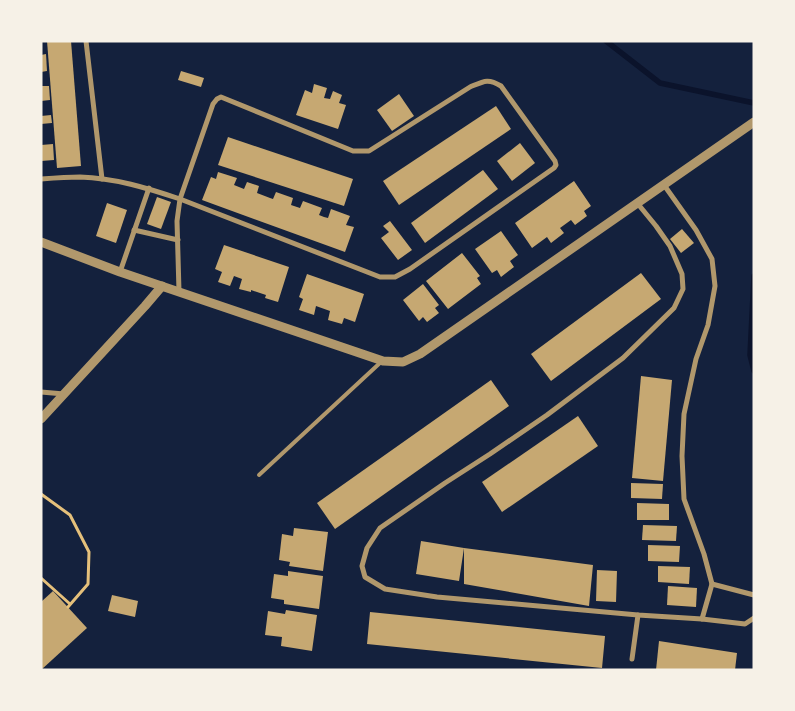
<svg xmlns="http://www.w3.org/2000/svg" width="795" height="711" font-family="'Exo 2',sans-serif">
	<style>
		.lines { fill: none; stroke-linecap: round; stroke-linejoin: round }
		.stream { stroke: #0b132b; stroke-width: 5.5 }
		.building { fill: #c6a872 }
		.path { stroke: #e5c07b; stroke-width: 3 }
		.service { stroke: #b1986c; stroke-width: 4 }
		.minor { stroke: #b1986c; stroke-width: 5 }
		.tertiary { stroke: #b1986c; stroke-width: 9 }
	</style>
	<rect width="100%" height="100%" fill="#14213d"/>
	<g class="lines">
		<!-- stream -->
		<g class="stream">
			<path d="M606 41 660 83 754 103"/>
			<path d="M754 276 750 355 754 371"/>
		</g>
	</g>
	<!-- building -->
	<g class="building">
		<path d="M47 41H71L81 166 57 168Z"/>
		<path d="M46 54 47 71 41 72V55Z"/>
		<path d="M181 71 204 78 201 87 178 80Z"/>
		<path d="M314 84 327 88 324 98 330 99 333 91 342 95 339 103 346 105 338 129 296 115 305 90 312 93Z"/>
		<path d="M41 86H49L50 100 41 101Z"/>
		<path d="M399 94 414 116 392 131 377 110Z"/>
		<path d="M496 106 511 129 399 205 383 181Z"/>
		<path d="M51 115 52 123 41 124V116Z"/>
		<path d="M228 137 353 179 344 206 218 165Z"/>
		<path d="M520 143 535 163 512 181 497 161Z"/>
		<path d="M53 144 54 160 41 161V145Z"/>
		<path d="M483 170 498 189 425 243 411 223Z"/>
		<path d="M218 172 237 178 234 185 244 189 247 182 259 186 257 193 270 198 273 199 276 192 293 198 291 205 300 208 303 201 322 208 319 215 324 217 328 218 331 209 350 216 346 225 354 227 345 252 202 200 211 177 216 179Z"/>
		<path d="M574 181 591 206 584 211 587 216 575 225 571 220 560 228 564 233 551 243 547 237 532 248 515 223Z"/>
		<path d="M157 197 171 202 161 229 147 224Z"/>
		<path d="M107 203 127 210 116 243 96 236Z"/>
		<path d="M390 221 412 250 398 260 381 238 389 232 383 226Z"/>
		<path d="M682 229 694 243 681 253 670 239Z"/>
		<path d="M501 231 518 255 510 261 514 267 501 277 497 270 492 273 475 249Z"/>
		<path d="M224 245 289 267 278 302 265 298 266 295 251 290V292L239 289 242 279 234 276 230 286 218 282 222 272 215 269Z"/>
		<path d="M462 253 480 276 477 278 481 284 448 309 426 281Z"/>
		<path d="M641 273 661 299 551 381 531 354Z"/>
		<path d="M307 274 364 294 355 322 344 318 342 324 328 320 330 311 316 306 314 315 299 310 303 299 299 297Z"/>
		<path d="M423 284 439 305 435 308 439 313 427 322 423 317 419 321 403 300Z"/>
		<path d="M641 376 672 380 663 481 632 478Z"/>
		<path d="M491 380 509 406 335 529 317 503Z"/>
		<path d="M578 416 598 446 502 512 482 482Z"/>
		<path d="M631 483 663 484 662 499 631 498Z"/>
		<path d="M637 503 669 504V520H637Z"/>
		<path d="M643 525 677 526 676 541 642 540Z"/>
		<path d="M294 528 328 532 323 571 289 566 290 562 279 560 282 534 293 536Z"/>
		<path d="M421 541 464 548 459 581 416 574Z"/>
		<path d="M648 545 680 546 679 562 648 561Z"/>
		<path d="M464 548 593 565 589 606 464 584Z"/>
		<path d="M658 566 690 567 689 584 658 582Z"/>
		<path d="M597 570 617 571 616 602 596 601Z"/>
		<path d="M288 571 323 576 319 609 284 604V600L271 598 274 574 288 576Z"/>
		<path d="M668 586 697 588 696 607 667 605Z"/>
		<path d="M53 591 87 628 41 670V602Z"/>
		<path d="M112 595 138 601 135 617 108 611Z"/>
		<path d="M286 610 317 615 312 651 281 646 282 637 265 635 268 611 285 614Z"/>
		<path d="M370 612 605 636 602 668 367 644Z"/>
		<path d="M659 641 737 653 735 670H656Z"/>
	</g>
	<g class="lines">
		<!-- path -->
		<g class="path">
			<path d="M41 494 70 515 89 552 88 584 68 607"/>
			<path d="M41 578 70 604"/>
		</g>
		<!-- service -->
		<path class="service" d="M259 475 381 362"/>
		<!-- minor -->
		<g class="minor">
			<path d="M86 41 102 179"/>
			<path d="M41 179C54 178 68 177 80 177 115 178 147 188 180 199L380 277H395L410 269 554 168 556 165 555 161 501 86C488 78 484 81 470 87L369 151H353L221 97 217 99 213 104 180 199 177 221 179 291"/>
			<path d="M664 185 696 230 712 259 715 286 708 325 696 359 684 414 682 456 684 499 704 554 712 584 702 619"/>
			<path d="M638 204 656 226 670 246 682 274 683 289 674 308 623 358 547 415 490 454 445 483 380 528 367 548 362 566 365 577 385 589 437 597 638 615 702 619 745 624 754 618"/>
			<path d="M134 230 178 240"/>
			<path d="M120 272 149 188"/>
			<path d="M41 392 64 394"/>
			<path d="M712 584 754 595"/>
			<path d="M632 659 638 615"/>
		</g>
		<!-- tertiary -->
		<g class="tertiary">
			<path d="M41 242 120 272 383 361 403 362 420 354 754 122"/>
			<path d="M41 419 145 306 162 286"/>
		</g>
	</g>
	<!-- border -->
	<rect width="795" height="711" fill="none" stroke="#f6f1e7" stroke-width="85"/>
</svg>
